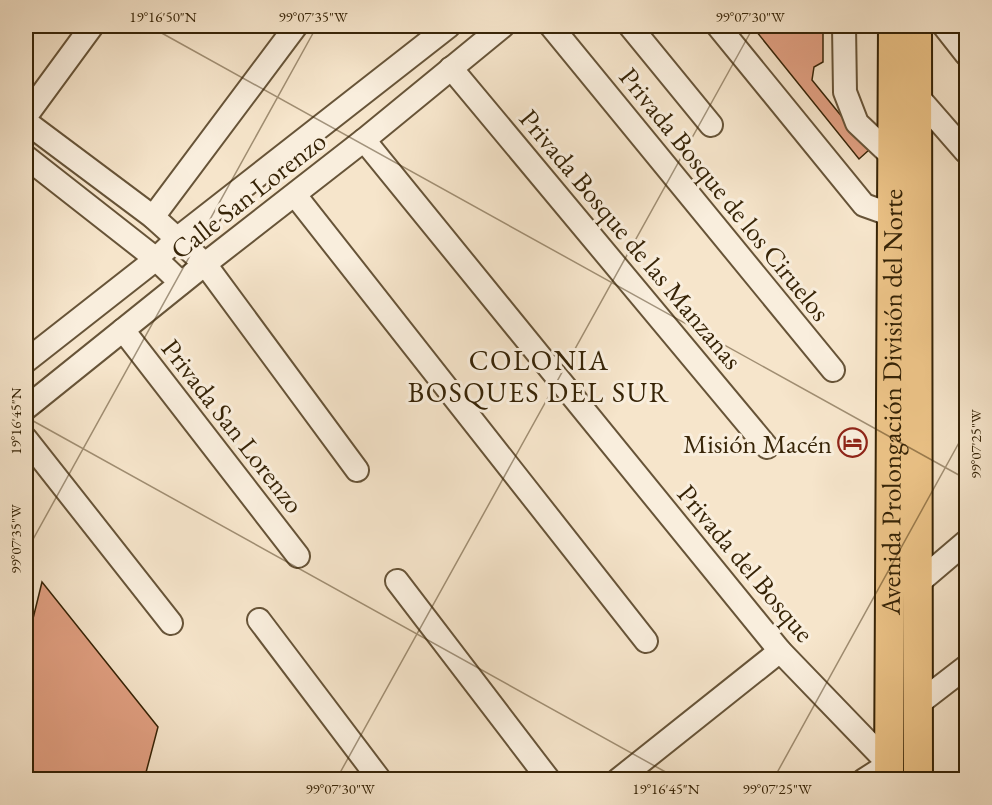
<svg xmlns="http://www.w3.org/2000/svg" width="992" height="805" font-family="'EB Garamond',serif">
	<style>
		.building { fill: #e09f81; stroke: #372407; stroke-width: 1.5 }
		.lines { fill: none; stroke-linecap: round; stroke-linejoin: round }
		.minor-casing { stroke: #675438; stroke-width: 26 }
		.major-casing { stroke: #372407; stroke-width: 32 }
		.minor { stroke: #f9eedd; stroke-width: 22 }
		.major { stroke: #ebc286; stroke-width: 28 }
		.ticks { fill: none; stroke: #372407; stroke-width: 1.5; stroke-opacity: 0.45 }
		.labels { text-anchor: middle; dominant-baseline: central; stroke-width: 6; stroke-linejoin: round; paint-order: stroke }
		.street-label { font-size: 27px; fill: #372407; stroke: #f9eedd }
		.poi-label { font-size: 27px; fill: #372407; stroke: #f9eedd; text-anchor: end }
		.neighbourhood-label { font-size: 28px; letter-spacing: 1.5px; fill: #372407; stroke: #f9eedd }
		.neatline { fill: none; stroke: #372407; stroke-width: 2 }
		.ticks-label { font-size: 15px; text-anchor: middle; fill: #372407 }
	</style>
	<rect width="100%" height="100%" fill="#f6e5cb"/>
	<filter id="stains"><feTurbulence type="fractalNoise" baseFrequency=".00333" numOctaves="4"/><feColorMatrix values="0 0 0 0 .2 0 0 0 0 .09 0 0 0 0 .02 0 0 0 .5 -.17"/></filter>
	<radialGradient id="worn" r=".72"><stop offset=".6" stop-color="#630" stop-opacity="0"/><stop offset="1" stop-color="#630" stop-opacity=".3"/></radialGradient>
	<!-- building -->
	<g class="building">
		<path d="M752 26H823V62L814 67 812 80 869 150 859 159Z"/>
		<path d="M42 582 158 727 144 780H26V647Z"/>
	</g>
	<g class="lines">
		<defs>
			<g id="minor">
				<path d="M551 26 833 370"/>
				<path d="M630 26 711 125"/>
				<path d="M718 26 864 205 892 215"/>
				<path d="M844 26 845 92 857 123 892 156"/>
				<path d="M944 26 966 54"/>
				<path d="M451 68 767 447"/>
				<path d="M918 97 966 152"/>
				<path d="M26 116 92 26"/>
				<path d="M26 122 153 217 205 264 357 470"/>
				<path d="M364 140 780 651 889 764 864 780"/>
				<path d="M26 157 156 259 181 283"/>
				<path d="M295 195 646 641"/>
				<path d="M153 217 296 26"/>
				<path d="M123 330 298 556"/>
				<path d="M26 361 156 259 178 238 449 26"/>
				<path d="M26 408 205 264 364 140 503 26"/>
				<path d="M26 439 171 623"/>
				<path d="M397 581 549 780"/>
				<path d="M919 582 966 542"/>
				<path d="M259 620 380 780"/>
				<path d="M918 704 966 667"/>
				<path d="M618 780 780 651"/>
			</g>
			<g id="major">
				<path d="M917 26 918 780"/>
				<path id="s1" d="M889 780 893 26"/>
			</g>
		</defs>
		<!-- minor casing -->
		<use href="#minor" class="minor-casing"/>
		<!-- major casing -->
		<use href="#major" class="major-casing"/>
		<!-- minor -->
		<use href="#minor" class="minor"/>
		<!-- major -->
		<use href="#major" class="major"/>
	</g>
	<!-- ticks -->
	<path class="ticks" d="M149 26 966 479M26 417 680 780M26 552 317 26M336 780 754 26M773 780 966 430"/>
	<!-- icons -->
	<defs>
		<symbol id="hotel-ring" viewBox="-11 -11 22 22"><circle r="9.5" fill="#f9eedd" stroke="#8f2418" stroke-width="1.5"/><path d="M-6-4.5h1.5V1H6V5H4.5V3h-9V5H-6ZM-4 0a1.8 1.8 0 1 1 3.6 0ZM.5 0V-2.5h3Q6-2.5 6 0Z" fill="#8f2418"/></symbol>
	</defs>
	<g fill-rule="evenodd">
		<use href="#hotel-ring" x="836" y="426" width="33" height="33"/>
	</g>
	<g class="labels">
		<!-- street labels -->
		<g class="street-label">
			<text transform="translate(725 194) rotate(51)">Privada Bosque de los Ciruelos</text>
			<text transform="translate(248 195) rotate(-38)">Calle San Lorenzo</text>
			<text transform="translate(631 239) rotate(50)">Privada Bosque de las Manzanas</text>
			<text stroke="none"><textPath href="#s1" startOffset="378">Avenida Prolongación División del Norte</textPath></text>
			<text transform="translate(233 426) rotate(52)">Privada San Lorenzo</text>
			<text transform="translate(746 563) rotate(50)">Privada del Bosque</text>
		</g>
		<!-- poi labels -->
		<g class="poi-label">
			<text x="832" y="443">Misión Macén</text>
		</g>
		<!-- neighbourhood labels -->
		<g class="neighbourhood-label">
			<text x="539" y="360">COLONIA<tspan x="539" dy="32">BOSQUES DEL SUR</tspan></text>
		</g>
	</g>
	<!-- margin -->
	<rect width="992" height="805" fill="none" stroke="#f6e5cb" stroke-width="66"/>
	<rect x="33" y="33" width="926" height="739" class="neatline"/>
	<g class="ticks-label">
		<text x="163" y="22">19°16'50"N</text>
		<text x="313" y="22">99°07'35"W</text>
		<text x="750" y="22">99°07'30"W</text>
		<text transform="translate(16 421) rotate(-90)" y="5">19°16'45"N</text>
		<text transform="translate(976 444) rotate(-90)" y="5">99°07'25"W</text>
		<text transform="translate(16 539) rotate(-90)" y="5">99°07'35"W</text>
		<text x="340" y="794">99°07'30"W</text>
		<text x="666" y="794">19°16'45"N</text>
		<text x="777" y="794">99°07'25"W</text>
	</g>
	<rect width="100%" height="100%" filter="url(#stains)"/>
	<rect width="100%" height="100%" fill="url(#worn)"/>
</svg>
